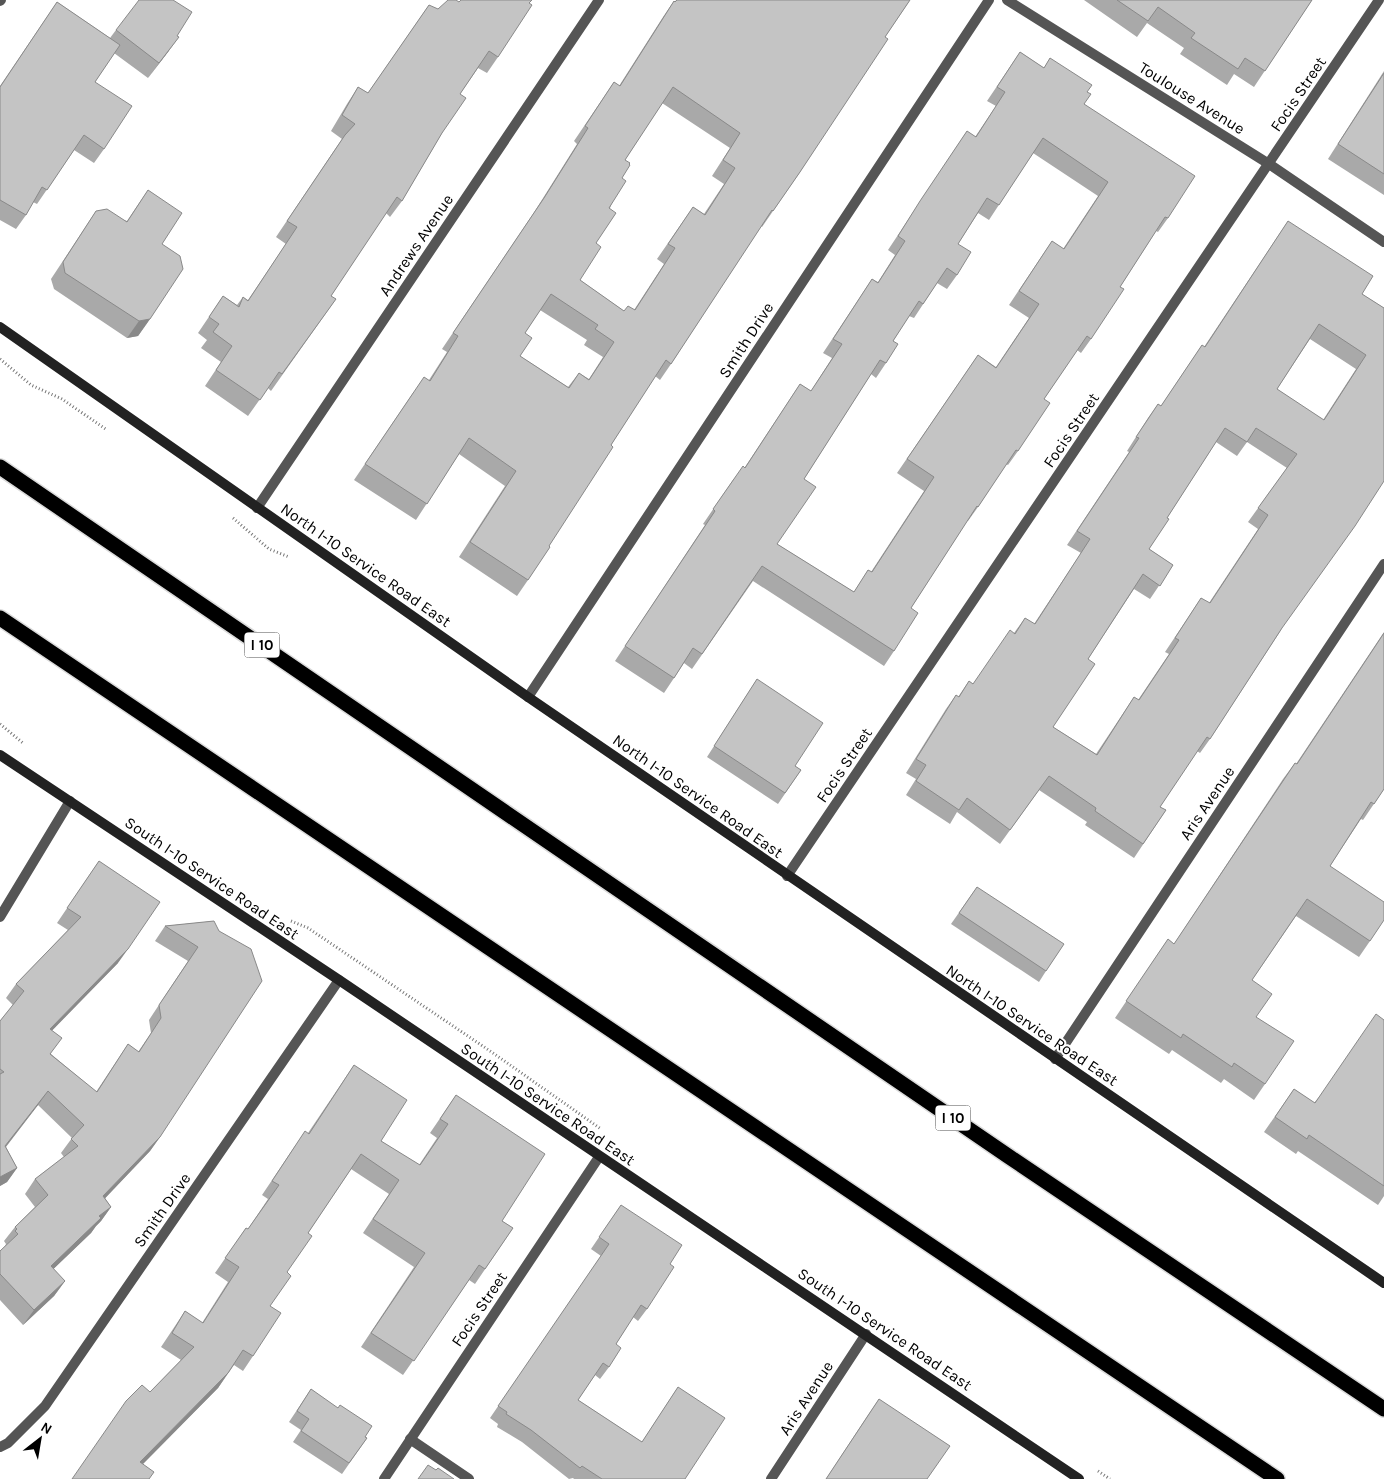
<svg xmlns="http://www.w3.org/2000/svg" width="1384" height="1479" font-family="Karla,sans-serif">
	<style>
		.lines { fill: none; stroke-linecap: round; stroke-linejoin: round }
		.highway-casing { stroke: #dbdbdb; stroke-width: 18 }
		.path { stroke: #777; stroke-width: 3; stroke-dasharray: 1 2.5; stroke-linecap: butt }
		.street { stroke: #555; stroke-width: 10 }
		.secondary { stroke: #222; stroke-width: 10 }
		.highway { stroke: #000; stroke-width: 15 }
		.wall { fill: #a9a9a9; fill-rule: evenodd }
		.shaded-wall { fill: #898989 }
		.building { fill: #c4c4c4; stroke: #898989; fill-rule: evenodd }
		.labels { text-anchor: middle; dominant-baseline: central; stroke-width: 4; stroke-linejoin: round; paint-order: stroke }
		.shield { fill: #fff; stroke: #4c4c4c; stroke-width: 1 }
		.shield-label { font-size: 15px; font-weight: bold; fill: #000 }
		.street-label { font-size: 16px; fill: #000; stroke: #fff }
	</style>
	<rect width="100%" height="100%" fill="#fff"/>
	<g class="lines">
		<defs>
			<g id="highway">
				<path d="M0 467 1008 1156 1384 1409"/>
				<path d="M0 618 1277 1479"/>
			</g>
		</defs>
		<!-- highway casing -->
		<use href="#highway" class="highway-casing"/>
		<!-- path -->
		<g class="path">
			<path d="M0 359 31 385 62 399 107 430"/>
			<path d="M233 518 269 549 289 557"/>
			<path d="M0 724 23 743"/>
			<path d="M291 921 308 928 493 1053 601 1129"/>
			<path d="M1098 1471 1110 1479"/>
		</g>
		<!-- street -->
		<g class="street">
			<path d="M1007 0 1269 164 1384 242"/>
			<path d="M0 1 1 0"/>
			<path d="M257 508 599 0"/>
			<path d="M528 697 989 0"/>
			<path d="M787 876 1379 0"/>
			<path d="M0 917 70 801"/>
			<path d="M1055 1059 1384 564"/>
			<path d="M410 1439 469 1479"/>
			<path d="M0 1447 8 1443 45 1406 339 980"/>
			<path d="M384 1479 599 1157"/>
			<path d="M771 1479 866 1334"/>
		</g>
		<!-- secondary -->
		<g class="secondary">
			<path d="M0 327 528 697 1384 1283"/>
			<path d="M0 755 339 980 1079 1479"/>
		</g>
		<!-- highway -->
		<use href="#highway" class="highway"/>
	</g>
	<!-- wall -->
	<g class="wall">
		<path d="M676 0H910L885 37 800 172 762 227 761 226 671 364 660 380 655 376 611 445 528 580 517 596 459 557 505 486 459 454 416 520 354 480 413 393 429 380 447 352 442 349 533 214 577 144 574 141 614 82 619 86 663 17 674 1 675 2ZM662 103 730 148 712 176 724 184 704 214 693 207 657 259 664 264 634 310 624 311 580 280 596 243 622 178 625 160ZM540 310 587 340 584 345 603 357 589 379 579 373 568 387 520 356 525 333Z"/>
		<path d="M1084 0H1312L1254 87 1234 74 1227 85 1180 54 1184 48 1147 23 1137 37Z"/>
		<path d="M57 2 110 38 116 30 177 36 168 52 148 78 114 53 95 82 104 149 94 163 74 150 37 204 33 202 26 215 16 229 0 220V86Z"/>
		<path d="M429 5 498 57 487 73 478 68 460 94 442 133 402 201 390 217 386 213 331 296 336 299 271 391 268 388 248 416 205 386 221 362 201 348 207 340 198 333 223 296 237 305 243 297 248 300 286 244 276 237 342 139 331 131 347 104 358 87 368 93Z"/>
		<path d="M1020 52 1044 68 1050 58 1087 92 1084 104 1168 218 1158 232 1156 231 1120 287 1091 339 1081 353 1077 350 1044 399 1018 451 1008 465 1006 464 978 507 968 521H967L911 608 894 651 884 666 753 581 692 669 684 663 664 693 615 661 705 525 703 524 733 480 745 467 800 384 811 391 832 358 823 353 872 279 878 282 895 255 888 250 957 146 967 131 975 137 996 106 987 101ZM1033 153 1098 196 1063 249 1052 241 1009 305 1029 318 996 367 978 355 897 473 924 491 871 572 868 570 854 592 777 544 804 479 871 374 876 378 886 363 893 341 909 316 914 318 937 283 947 289 957 275 958 244 978 213 989 220Z"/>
		<path d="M1384 71V195L1328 159Z"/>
		<path d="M148 190 162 244 150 319 138 336 127 338 54 289 51 279 96 211 127 221Z"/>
		<path d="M1288 221 1362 294 1384 308 1281 630 1210 739 1200 753 1197 751 1160 807 1166 810 1134 858 1085 825 1087 822 1039 790 1000 844 957 812 950 824 906 795 916 779 906 773 946 709 956 695 958 697 969 681 973 684 1014 633 1025 618 1034 624 1081 553 1067 545 1129 452 1127 451 1148 418 1158 404 1161 406 1202 345 1204 347ZM1310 339 1356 369 1323 420 1277 389ZM1216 442 1237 456 1247 442 1287 468 1248 522 1258 529 1209 603 1201 598 1165 652 1169 654 1138 700 1134 697 1096 754 1053 727 1088 659 1134 589 1150 599 1173 565 1149 549 1167 518Z"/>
		<path d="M1384 632V789L1363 820 1361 819 1330 866 1370 941 1359 957 1296 916 1252 980 1265 1084 1254 1100 1224 1079 1221 1083 1172 1050 1169 1054 1115 1018 1168 939 1174 944 1283 779 1295 763 1296 764Z"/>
		<path d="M757 679 795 766 801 770 778 804 707 757Z"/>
		<path d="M99 861 118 963 52 1030 51 1054 96 1092 128 1044 138 1052 151 1033 149 1020 188 961 155 941 165 926 214 921 160 1137 150 1151 105 1198 111 1207 101 1221 96 1226 91 1233 53 1269 65 1281 54 1296 23 1325 0 1300V1251L5 1246 6 1244 4 1241 15 1227 35 1207 25 1194 35 1179 64 1157 61 1153 72 1138 38 1105 6 1147 17 1168 7 1182 0 1186V1021L13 1005 6 998 16 984 68 930 57 923Z"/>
		<path d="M977 887 1046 971 1039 982 951 924Z"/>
		<path d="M1384 1020V1196L1378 1205 1298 1151 1296 1154 1264 1132 1294 1089 1314 1103Z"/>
		<path d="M354 1065 381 1141 419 1165 437 1138 430 1133 456 1095 502 1221 513 1228 475 1284 469 1280 403 1375 361 1347 414 1267 363 1233 389 1194 351 1169 308 1233 287 1272 270 1306 253 1356 243 1371 234 1365 218 1388 143 1464 72 1479 150 1392 181 1360 161 1347 185 1311 202 1323 228 1282 215 1273 246 1228 248 1229 268 1199 262 1195 295 1146 308 1133Z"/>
		<path d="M621 1205 670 1264 647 1309 638 1321 633 1317 616 1344 609 1367 600 1379 595 1375 578 1400 642 1442 678 1387 685 1479H574L573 1478 569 1479 522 1442 497 1427 498 1424 490 1418 601 1256 591 1249Z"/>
		<path d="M311 1389 367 1438 342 1474 293 1442 301 1430 289 1422Z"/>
		<path d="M879 1399 927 1479H826L868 1415Z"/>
	</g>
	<!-- shaded-wall -->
	<g class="shaded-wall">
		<path d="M179 37 168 52 148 78 159 63Z"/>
		<path d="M150 319 138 336 127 338 139 321Z"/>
		<path d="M128 949 118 963 40 1043 50 1029Z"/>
		<path d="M48 1091 38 1105 0 1154 5 1146Z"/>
		<path d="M160 1137 150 1151 93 1211 103 1196Z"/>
		<path d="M17 1168 7 1182 0 1186V1177Z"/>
		<path d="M111 1207 101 1221 96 1226 91 1233 41 1281 51 1266 99 1216Z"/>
		<path d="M65 1281 54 1296 23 1325 34 1310Z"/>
		<path d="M228 1373 218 1388 130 1477 140 1462Z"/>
	</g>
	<!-- building -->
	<g class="building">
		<path d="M139 0H173L192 12 177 36 179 37 159 63 116 30Z"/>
		<path d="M448 0H456L459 2 461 0H532L529 3 532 5 498 57 489 51 460 94 466 98 442 133 402 201 397 197 331 296 336 299 282 374 279 372 260 400 216 370 232 346 213 332 219 324 209 317 223 296 239 307 243 297 248 301 297 227 287 221 345 135 355 124 342 115 358 87 368 93 429 5 438 9Z"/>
		<path d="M677 0H910L885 37 888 39 800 172 773 211 772 210 671 364 666 360 611 445 613 447 549 546 550 547 528 580 470 542 516 471 469 438 427 504 365 464 424 377 430 381 458 336 453 333 544 198 588 128 585 126 614 82 620 86 674 1 675 2ZM673 87 740 133 723 160 735 168 705 215 693 207 668 244 675 248 635 310 628 306 624 311 580 280 601 247 596 243 616 213 609 208 626 181 622 178 630 165 629 164 630 163 625 160ZM551 294 598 325 595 329 614 342 589 380 579 373 569 388 520 356 532 338 525 333Z"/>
		<path d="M1117 0H1312L1265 71 1245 58 1238 69 1191 38 1195 33 1158 7 1148 21Z"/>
		<path d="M57 2 120 45 95 82 132 106 104 149 84 135 47 190 42 187 26 215 0 200V87Z"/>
		<path d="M1020 52 1044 68 1050 58 1092 85 1087 92 1091 94 1084 104 1195 176 1168 218 1165 217 1120 287 1124 289 1091 339 1087 336 1044 399 1050 403 1018 451 1016 450 978 507 977 506 911 608 918 613 894 651 762 566 702 654 693 648 674 678 625 646 715 511 713 509 743 466 745 468 800 384 811 391 842 344 833 339 872 279 878 283 905 241 898 236 920 201 967 131 976 137 1005 92 997 87ZM1043 138 1108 182 1064 249 1052 241 1019 291 1039 304 996 368 978 355 907 459 934 477 872 572 868 570 854 592 777 544 816 487 804 479 880 360 886 363 898 344 893 341 919 301 923 304 947 268 957 275 971 252 958 244 987 198 999 205Z"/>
		<path d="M1384 73V174L1338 144Z"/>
		<path d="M148 190 182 213 162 244 180 256 183 269 150 319 139 321 65 273 63 262 96 211 107 209 127 222Z"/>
		<path d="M1288 221 1373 276 1362 294 1384 308V481L1355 526 1282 628 1210 739 1207 737 1160 807 1166 810 1143 844 1095 811 1096 808 1049 776 1010 830 967 798 959 810 916 781 926 765 916 759 956 695 959 697 969 681 973 684 1010 630 1015 634 1025 618 1035 624 1090 539 1077 531 1139 438 1136 437 1158 404 1161 406 1202 345 1205 347ZM1319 324 1366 355 1324 420 1277 389ZM1225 428 1247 442 1256 428 1297 454 1258 508 1268 515 1210 603 1201 598 1175 638 1179 640 1139 700 1134 697 1097 755 1053 727 1095 664 1088 659 1143 574 1160 586 1173 565 1149 549 1169 519 1167 518Z"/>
		<path d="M1384 633V789L1374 804 1371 802 1330 866 1384 902V920L1370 941 1307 899 1252 980 1272 994 1256 1017 1294 1041 1265 1084 1234 1063 1232 1067 1183 1034 1181 1038 1126 1001 1168 939 1174 944 1295 763 1297 764Z"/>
		<path d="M757 679 823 723 795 766 801 770 785 793 714 746Z"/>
		<path d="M99 861 160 902 128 949 50 1029 62 1038 50 1054 97 1092 128 1044 139 1052 161 1018 159 1005 198 947 165 926 214 921 219 931 251 949 262 981 160 1137 103 1196 111 1207 99 1216 101 1218 51 1266 65 1281 34 1310 0 1274V1251L18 1234 15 1231 17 1229 15 1227 48 1195 35 1179 78 1146 71 1139 84 1125 48 1091 5 1146 17 1168 0 1177V1074L4 1072 0 1069V1021L24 991 16 984 81 917 67 908Z"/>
		<path d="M977 887 1064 944 1046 971 959 913Z"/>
		<path d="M1376 1014 1384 1020V1186L1309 1135 1307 1139 1275 1117 1294 1089 1315 1103Z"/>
		<path d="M354 1065 407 1100 381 1141 420 1165 448 1124 440 1119 456 1095 545 1154 502 1221 513 1228 485 1269 479 1265 414 1361 371 1333 425 1253 373 1219 399 1180 361 1154 308 1233 312 1236 287 1272 291 1276 270 1306 281 1313 253 1356 243 1350 228 1373 140 1462 154 1472 149 1479H72L126 1401 142 1385 150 1392 194 1347 172 1333 185 1311 203 1323 239 1267 225 1258 246 1228 248 1229 279 1185 272 1181 305 1131 309 1134Z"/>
		<path d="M621 1205 682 1245 670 1264 674 1267 647 1309 641 1305 616 1344 621 1348 609 1367 603 1363 578 1400 642 1442 678 1387 725 1418 685 1479H602L582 1466 580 1468 531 1430 506 1414 507 1412 498 1406 609 1244 599 1237Z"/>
		<path d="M311 1389 338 1408 340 1405 372 1426 365 1437 367 1438 349 1463 301 1431 309 1419 297 1411Z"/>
		<path d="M879 1399 950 1446 927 1479H826Z"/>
		<path d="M428 1465 436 1470 438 1468 454 1479H418Z"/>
	</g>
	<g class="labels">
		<!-- shield labels -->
		<g class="shield">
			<rect x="244.5" y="632.5" width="35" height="25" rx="4"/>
			<rect x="935.5" y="1105.5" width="35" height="25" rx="4"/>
		</g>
		<g class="shield-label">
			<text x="262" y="645">I 10</text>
			<text x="953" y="1118">I 10</text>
		</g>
		<!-- street labels -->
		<g class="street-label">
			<text transform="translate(1298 94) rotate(-56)">Focis Street</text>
			<text transform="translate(1192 98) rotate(32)">Toulouse Avenue</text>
			<text transform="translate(416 245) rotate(-56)">Andrews Avenue</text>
			<text transform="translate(746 340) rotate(-57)">Smith Drive</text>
			<text transform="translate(1071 430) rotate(-56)">Focis Street</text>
			<text transform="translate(366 565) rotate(35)">North I-10 Service Road East</text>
			<text transform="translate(844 765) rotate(-56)">Focis Street</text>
			<text transform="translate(698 796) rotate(35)">North I-10 Service Road East</text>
			<text transform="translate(1207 803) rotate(-56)">Aris Avenue</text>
			<text transform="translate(212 878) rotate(34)">South I-10 Service Road East</text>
			<text transform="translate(1032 1025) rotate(34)">North I-10 Service Road East</text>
			<text transform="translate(548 1104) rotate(34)">South I-10 Service Road East</text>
			<text transform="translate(162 1210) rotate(-55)">Smith Drive</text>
			<text transform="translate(479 1309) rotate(-56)">Focis Street</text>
			<text transform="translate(885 1329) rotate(34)">South I-10 Service Road East</text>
			<text transform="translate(806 1398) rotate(-57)">Aris Avenue</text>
		</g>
	</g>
	<!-- north arrow -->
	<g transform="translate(40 1439) rotate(31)" stroke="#ffffff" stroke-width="4" paint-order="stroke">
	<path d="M0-4L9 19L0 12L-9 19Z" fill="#000000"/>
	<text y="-8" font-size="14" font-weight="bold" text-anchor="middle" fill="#000000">N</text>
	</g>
</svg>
